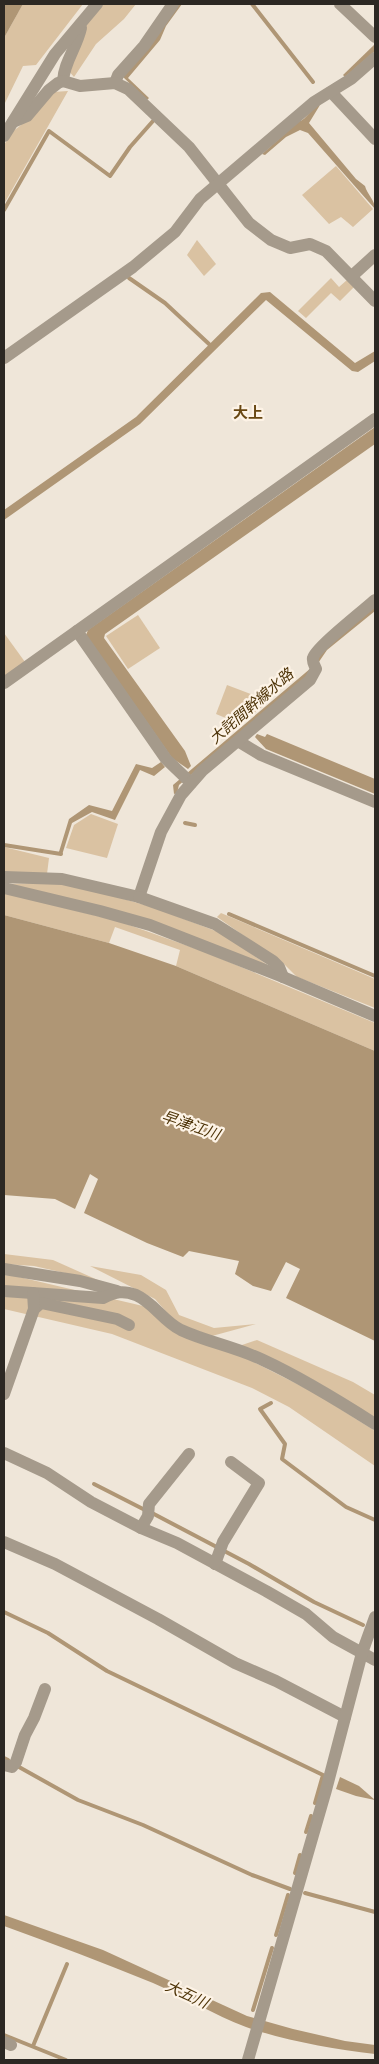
<svg xmlns="http://www.w3.org/2000/svg" width="379" height="2064" font-family="'Archivo Narrow','Noto Sans JP',sans-serif">
	<style>
		.green { fill: #dac2a2 }
		.water { fill: #af9675 }
		.lines { fill: none; stroke-linecap: round; stroke-linejoin: round }
		.stream { stroke: #af9675; stroke-width: 4 }
		.minor { stroke: #a59a8b; stroke-width: 12 }
		.labels { text-anchor: middle; dominant-baseline: central; stroke-width: 4.5; stroke-linejoin: round; paint-order: stroke }
		.neighbourhood-label { font-size: 15px; font-weight: bold; fill: #684712; stroke: #fdf3e6 }
		.water-label { font-size: 15px; font-style: italic; fill: #4e3408; stroke: #fdf3e6 }
	</style>
	<rect width="100%" height="100%" fill="#efe6d9"/>
	<!-- green -->
	<g class="green">
		<path d="M23 4H83L36 65 23 66 4 105V38Z"/>
		<path d="M102 4H136L124 19 96 44 74 77 68 70 85 24Z"/>
		<path d="M68 91 4 204V145L12 132 34 115 53 92Z"/>
		<path d="M336 166 373 209 353 227 341 217 329 224 302 195Z"/>
		<path d="M197 240 216 264 204 276 187 255Z"/>
		<path d="M331 278 339 287 347 280 354 287 340 301 331 293 306 318 298 311Z"/>
		<path d="M138 615 160 648 128 669 106 636Z"/>
		<path d="M4 633 25 662 4 678Z"/>
		<path d="M227 685 269 701 240 724 216 714Z"/>
		<path d="M91 814 118 824 107 858 66 848 74 825Z"/>
		<path d="M4 847 49 858 47 874 4 873Z"/>
		<path d="M65 882 155 908 221 933 272 968 4 884Z"/>
		<path d="M4 893 118 921 205 952 375 1023V1051L176 966 180 950 115 927 109 943 4 915Z"/>
		<path d="M221 913 375 979V1008L297 977 284 964 217 917Z"/>
		<path d="M4 1254 53 1260 100 1281 34 1266 4 1264Z"/>
		<path d="M90 1266 141 1275 166 1290 179 1315 214 1328 256 1324 212 1336 176 1323 155 1299Z"/>
		<path d="M4 1275 15 1276 143 1306 315 1393 375 1431V1466L289 1407 252 1388 112 1334 4 1309Z"/>
		<path d="M257 1340 353 1382 375 1395V1418C332 1390 289 1363 239 1346Z"/>
	</g>
	<!-- water -->
	<g class="water">
		<path d="M4 4H23L4 38Z"/>
		<path d="M177 4H182L166 26 160 40 128 78 149 98 147 100 123 77Z"/>
		<path d="M375 44V51L345 77 343 75Z"/>
		<path d="M320 105 309 123 356 179 365 186C367 194 375 200 375 209L308 133 300 130 286 137 265 155 262 154 298 122C308 119 310 108 320 105Z"/>
		<path d="M270 292 355 363 375 351V361L358 372 352 371 266 300 140 424 4 520V510L136 417 261 293Z"/>
		<path d="M375 427V444L105 634 104 638 185 751 191 766 188 769 172 758 86 635 88 630Z"/>
		<path d="M375 606V611L327 650 312 672 179 785 177 793 174 794 173 785 311 668 326 646Z"/>
		<path d="M257 734 265 737 267 734 375 779V794L266 749 255 737Z"/>
		<path d="M161 762 165 767 154 776 140 770 115 820 92 812 72 823 62 855H58L69 819 89 805 112 811 136 764 152 768Z"/>
		<path d="M4 915 109 943 176 966 375 1051V1341L286 1298 300 1269 286 1262 271 1291 253 1286 235 1274 239 1261 189 1251 183 1257 147 1243 84 1213 98 1179 90 1174 75 1209 55 1199 4 1195Z"/>
		<path d="M340 1777 359 1786 375 1800 356 1796 336 1789Z"/>
		<path d="M4 1915 103 1950 247 2016 293 2029 345 2041 375 2045V2054C332 2049 287 2041 246 2027 214 2015 184 1996 153 1983 104 1963 54 1944 4 1926Z"/>
	</g>
	<g class="lines">
		<!-- stream -->
		<g class="stream">
			<path d="M252 4 313 82"/>
			<path d="M4 210 49 131 110 176 130 147 153 121"/>
			<path d="M129 278 165 303 209 344"/>
			<path d="M185 823 195 825"/>
			<path d="M4 845 61 854"/>
			<path d="M229 914 375 976"/>
			<path d="M271 1403 260 1409 285 1444 282 1459 346 1507 375 1520"/>
			<path d="M94 1484 145 1510"/>
			<path d="M152 1513 249 1564 314 1602 363 1625"/>
			<path d="M4 1612 48 1633 107 1671 323 1775 315 1803"/>
			<path d="M4 1758 8 1760"/>
			<path d="M19 1767 78 1800 143 1825 252 1875 290 1889"/>
			<path d="M306 1832 311 1816"/>
			<path d="M295 1873 300 1855"/>
			<path d="M305 1893 375 1912"/>
			<path d="M276 1935 288 1895"/>
			<path d="M253 2010 272 1948"/>
			<path d="M4 2035 66 2060"/>
			<path d="M33 2046 67 1964"/>
		</g>
		<!-- minor -->
		<g class="minor">
			<path d="M340 4 375 37"/>
			<path d="M63 81C64 62 77 47 81 28"/>
			<path d="M115 83 118 75 144 46 173 4"/>
			<path d="M331 92 375 139"/>
			<path d="M13 122 27 116 49 90 58 83 63 81 80 86 115 83 128 89 189 147 249 223 271 240 290 248 310 244 326 251 375 301"/>
			<path d="M4 136 55 54 97 4"/>
			<path d="M352 276 375 255"/>
			<path d="M4 358 133 267 175 232 200 199 314 102 351 79 375 58"/>
			<path d="M77 631 166 759 191 783"/>
			<path d="M4 683 375 419"/>
			<path d="M238 741 261 755 375 802"/>
			<path d="M4 877 62 879 139 897 161 832 181 795 202 771 310 680 316 669C315 666 312 662 313 658 314 649 365 609 375 600"/>
			<path d="M4 888 100 911 150 925 283 977 375 1016"/>
			<path d="M139 897 215 924 273 961 279 967 283 977"/>
			<path d="M4 1269 80 1281 117 1291"/>
			<path d="M4 1291 103 1298C116 1292 122 1290 136 1295 154 1303 163 1321 181 1330 207 1342 236 1347 263 1360 302 1378 339 1401 375 1424"/>
			<path d="M34 1309 41 1303 117 1319 129 1325"/>
			<path d="M4 1394 34 1309 33 1293"/>
			<path d="M4 1453 47 1473 91 1502 141 1528 177 1543 266 1591 306 1614 333 1637 375 1660"/>
			<path d="M141 1528 148 1516 149 1504 189 1454"/>
			<path d="M4 1542 55 1564 158 1619 235 1663 276 1681 345 1717"/>
			<path d="M215 1564 223 1542 259 1483 231 1462"/>
			<path d="M4 1765 12 1767 16 1762 25 1735 34 1718 45 1689"/>
			<path d="M4 2042 11 2045"/>
			<path d="M248 2060 326 1790 362 1653 375 1617"/>
		</g>
	</g>
	<g class="labels">
		<!-- neighbourhood labels -->
		<g class="neighbourhood-label">
			<text x="248" y="412">大上</text>
		</g>
		<!-- water labels -->
		<g class="water-label">
			<text transform="translate(251 706) rotate(-41)">大詫間幹線水路</text>
			<text transform="translate(191 1125) rotate(19)">早津江川</text>
			<text transform="translate(187 1994) rotate(25)">大五川</text>
		</g>
	</g>
	<!-- border -->
	<rect width="379" height="2064" fill="none" stroke="#2c2823" stroke-width="10"/>
</svg>
